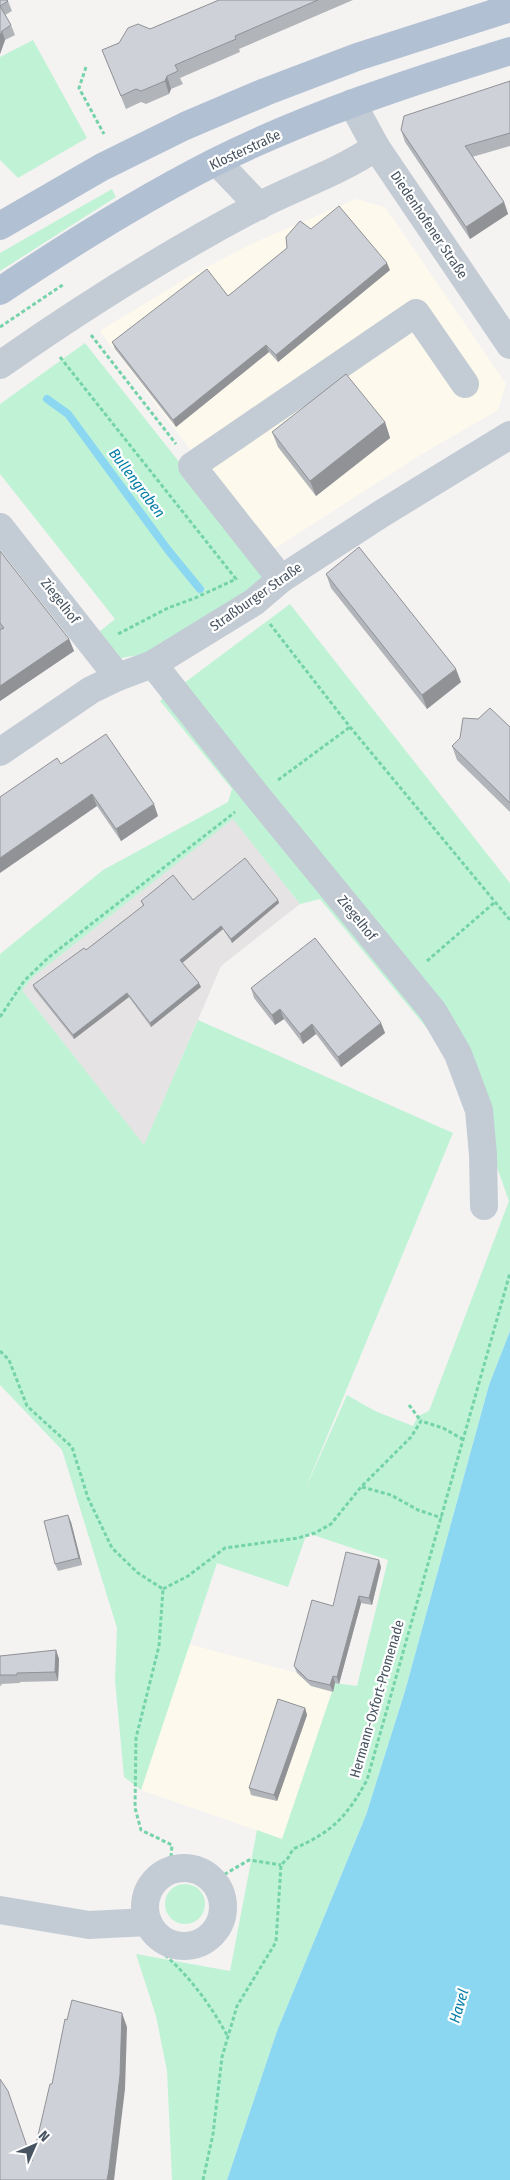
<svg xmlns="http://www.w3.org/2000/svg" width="510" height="2180" font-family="'Fira Sans Condensed',sans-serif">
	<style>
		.commercial { fill: #fdfaed }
		.education { fill: #e6e3e4 }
		.green { fill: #c0f3d6; fill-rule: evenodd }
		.water { fill: #8bd7f2 }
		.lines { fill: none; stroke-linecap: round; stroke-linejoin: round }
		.stream { stroke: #8bd7f2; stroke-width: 8 }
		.path { stroke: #75d3aa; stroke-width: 3; stroke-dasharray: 4 2.5; stroke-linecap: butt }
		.minor { stroke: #c3ccd4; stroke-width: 28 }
		.major { stroke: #b1c0d2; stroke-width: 28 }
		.wall { fill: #b1b4b9 }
		.shaded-wall { fill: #909296 }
		.building { fill: #ced1d7; stroke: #909296 }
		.labels { text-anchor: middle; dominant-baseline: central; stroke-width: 4.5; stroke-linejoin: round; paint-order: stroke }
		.street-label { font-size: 14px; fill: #485461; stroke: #fff }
		.water-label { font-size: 15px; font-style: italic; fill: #057ea8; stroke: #fff }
	</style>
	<rect width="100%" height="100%" fill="#f5f2f2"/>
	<!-- commercial -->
	<g class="commercial">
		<path d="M356 199 385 207 506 384 498 410 422 454 269 552 100 331 190 276 251 244Z"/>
		<path d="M188 1644 335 1683 282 1839 141 1790Z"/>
	</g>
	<!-- education -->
	<path class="education" d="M233 818 300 904 221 966 144 1146 22 990 33 977Z"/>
	<!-- green -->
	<g class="green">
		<path d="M33 40 87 138 18 178 0 160V57Z"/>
		<path d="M112 189 116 197 0 271V253Z"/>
		<path d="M85 343 260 564 264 580 156 652 121 658 99 632 115 619 0 474V404Z"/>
		<path d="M290 604 510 883V1331L489 1385 405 1691 366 1815 277 2031 227 2180H172L167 2071 156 2016 136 1954 230 1971 257 1830 282 1839 335 1683 357 1686 388 1560 307 1533 288 1587 217 1563 141 1790 124 1777 115 1680 117 1628 62 1450 0 1385V954L103 870 228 802 232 789 160 701ZM233 819 300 904 320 899 463 1072 509 1201 429 1411 418 1416 413 1426 375 1411 347 1395 304 1492 453 1133 198 1020 144 1145 22 990 33 977Z"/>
		<circle cx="185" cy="1904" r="20"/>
	</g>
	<!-- water -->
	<path class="water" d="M510 1331V2180H227L277 2031 366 1815 405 1691 489 1385Z"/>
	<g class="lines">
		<!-- stream -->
		<path class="stream" d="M47 399 68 414 168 550 200 589"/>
		<!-- path -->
		<g class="path">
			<path d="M86 67 79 88 104 134"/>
			<path d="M0 327 64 284"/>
			<path d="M91 335 176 444"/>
			<path d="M60 357 236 579 195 598 168 608 118 634"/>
			<path d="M270 624 350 727 510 920"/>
			<path d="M278 780 350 727"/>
			<path d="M427 961 495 902"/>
			<path d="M0 1017 24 981 49 957 235 812"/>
			<path d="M0 1351 9 1360 27 1406 72 1447 88 1498 112 1548 138 1573 163 1589 159 1646 136 1738 135 1808 141 1830 172 1845 170 1870"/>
			<path d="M409 1405 421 1421"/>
			<path d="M362 1487 391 1495 418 1510 442 1518"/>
			<path d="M163 1589 188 1576 225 1548 298 1538 315 1533 331 1524 361 1487 411 1437 421 1421 443 1428 464 1440"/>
			<path d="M213 1881 249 1860 281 1865"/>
			<path d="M165 1955C191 1978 212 2007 228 2037"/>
			<path d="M203 2180 213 2134 222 2057 237 2006 276 1942 281 1865 288 1858 293 1849C332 1832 346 1818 367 1780L510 1273"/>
		</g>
		<!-- minor -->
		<g class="minor">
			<path d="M352 103 376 147 510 345"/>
			<path d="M217 162 259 206"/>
			<path d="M0 365C83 307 168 253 258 206 297 186 340 172 376 147"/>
			<path d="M0 527 118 677"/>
			<path d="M281 579 192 466 416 313 465 384"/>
			<path d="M153 664 257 796 433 1011 458 1054 479 1110 483 1155 484 1206"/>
			<path d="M0 752 91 690 118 677 153 664 254 602 281 579 381 514 510 435"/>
			<circle cx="184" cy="1907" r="39"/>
			<path d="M0 1910 89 1925 148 1922"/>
		</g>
		<!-- major -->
		<g class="major">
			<path d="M0 226 102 167 185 126 265 92 357 57 510 8"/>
			<path d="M0 291C70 244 140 200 215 162 309 115 410 82 510 51"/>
		</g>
	</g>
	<!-- wall -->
	<g class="wall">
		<path d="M0 0 8 1 12 11 5 15 11 25 15 35 5 40 0 54Z"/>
		<path d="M219 0H353L239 49 240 52 180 78 183 84 171 89 169 94 146 104 141 102 126 109 102 50Z"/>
		<path d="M510 81V146L472 157 504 202 508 214 470 239 405 142 401 130Z"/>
		<path d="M311 229 390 270 278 362 269 352 176 427 115 349 112 342 228 296Z"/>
		<path d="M385 422 390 438 316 496 278 447 272 432Z"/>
		<path d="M0 551 69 639 74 651 0 701V630H1L0 629Z"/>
		<path d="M326 574 461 682 427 709 331 588Z"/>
		<path d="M510 727V812L457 760 452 746Z"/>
		<path d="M61 764 158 816 121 841 97 806Z"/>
		<path d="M193 900H278L279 903 232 943 223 929 182 963 201 987 151 1027 129 997 74 1039 34 989 33 985 86 950 143 906 141 901Z"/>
		<path d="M251 988 381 1023 385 1033 341 1067 316 1034 303 1044 284 1019 275 1025 254 998Z"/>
		<path d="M71 1522 82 1565 58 1571 55 1564Z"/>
		<path d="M381 1567 372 1605 361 1603 339 1684 335 1683 333 1692 311 1686 297 1673 294 1666 333 1606Z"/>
		<path d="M56 1650 59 1659 58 1681 20 1682V1683L1 1684 2 1685 0 1686V1656Z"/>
		<path d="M305 1708 307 1715 277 1801 251 1795 249 1788Z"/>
	</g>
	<!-- shaded-wall -->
	<g class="shaded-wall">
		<path d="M2 31 5 40 0 54V36Z"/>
		<path d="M167 76 171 89 169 94 165 81Z"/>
		<path d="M504 202 508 214 470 239 466 227Z"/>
		<path d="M387 263 390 270 278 362 276 355Z"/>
		<path d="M266 345 269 352 176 427 173 420Z"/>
		<path d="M385 422 390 438 316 496 310 481Z"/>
		<path d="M69 639 74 651 0 701V686Z"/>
		<path d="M456 669 461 682 427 709 422 695Z"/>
		<path d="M92 794 97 806 0 873V858Z"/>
		<path d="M154 804 158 816 121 841 116 829Z"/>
		<path d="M278 900 279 903 232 943 231 939Z"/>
		<path d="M221 926 223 929 181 964 180 960Z"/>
		<path d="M199 983 201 987 151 1027 150 1023Z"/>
		<path d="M127 993 129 997 74 1039 73 1035Z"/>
		<path d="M280 1009 284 1019 275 1025 272 1015Z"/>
		<path d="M381 1023 385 1033 341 1067 338 1057Z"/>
		<path d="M312 1024 316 1034 303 1044 300 1034Z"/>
		<path d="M68 1515 71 1522 82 1565 79 1558Z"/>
		<path d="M379 1560 381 1567 372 1605 369 1598Z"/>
		<path d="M359 1596 361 1603 339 1684 337 1677Z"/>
		<path d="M56 1650 59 1659 58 1681 55 1672Z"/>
		<path d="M333 1676 335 1683 333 1692 330 1685Z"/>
		<path d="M305 1708 307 1715 277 1801 274 1795Z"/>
		<path d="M122 2013 127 2027 125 2089 114 2180H107Z"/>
	</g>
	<!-- building -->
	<g class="building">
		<path d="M0 0H7L8 1 0 6 11 25 2 31 0 36Z"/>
		<path d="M219 0H318L235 36 236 39 175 65 178 71 167 76 165 81 141 91 136 89 121 96 102 50 119 43 128 28 138 24 150 29Z"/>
		<path d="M510 81V133L465 146 504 202 466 227 401 130 404 116Z"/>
		<path d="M339 206 387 263 276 355 266 345 173 420 112 342 207 269 228 296 287 248 286 237 300 221 311 229Z"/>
		<path d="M346 374 385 422 310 481 272 432Z"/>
		<path d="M359 547 456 669 422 695 326 574Z"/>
		<path d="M0 551 69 639 0 686V630L4 628 0 623Z"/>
		<path d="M490 708 510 727V803L452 746 460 738 463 718 478 719Z"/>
		<path d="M106 734 154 804 116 829 92 794 0 858V797L57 758 61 764Z"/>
		<path d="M245 858 278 900 231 939 221 926 180 960 199 983 150 1023 127 993 73 1035 33 985 84 948 86 950 144 905 141 901 173 875 193 900Z"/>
		<path d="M315 938 381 1023 338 1057 312 1024 300 1034 280 1009 272 1015 251 988Z"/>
		<path d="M68 1515 79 1558 55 1564 44 1521Z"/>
		<path d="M346 1552 379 1560 369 1598 359 1596 337 1677 333 1676 330 1685 308 1680 294 1666 312 1600 333 1606Z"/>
		<path d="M56 1650 55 1672 17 1673V1675H0V1656Z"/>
		<path d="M278 1699 305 1708 274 1795 249 1788Z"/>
		<path d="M72 2000 122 2013 120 2075 109 2169 107 2180H0V2079L8 2091 32 2161 50 2084H52L65 2019 67 2020Z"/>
	</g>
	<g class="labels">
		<!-- street labels -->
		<g class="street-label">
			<text transform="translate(245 150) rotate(-25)">Klosterstraße</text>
			<text transform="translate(429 225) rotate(56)">Diedenhofener Straße</text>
			<text transform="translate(256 597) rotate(-35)">Straßburger Straße</text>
			<text transform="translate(60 601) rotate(52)">Ziegelhof</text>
			<text transform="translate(357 918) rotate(51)">Ziegelhof</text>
			<text transform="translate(377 1699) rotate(-74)">Hermann-Oxfort-Promenade</text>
		</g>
		<!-- water labels -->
		<g class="water-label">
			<text transform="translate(137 483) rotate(53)">Bullengraben</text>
			<text transform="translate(459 2006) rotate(-74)">Havel</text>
		</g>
	</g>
	<!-- north arrow -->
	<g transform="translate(35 2145) rotate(45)" stroke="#ffffff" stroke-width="4" paint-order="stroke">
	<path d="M0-4L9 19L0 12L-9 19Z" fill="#485461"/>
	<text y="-8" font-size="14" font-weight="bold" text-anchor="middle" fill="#485461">N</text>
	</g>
</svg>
